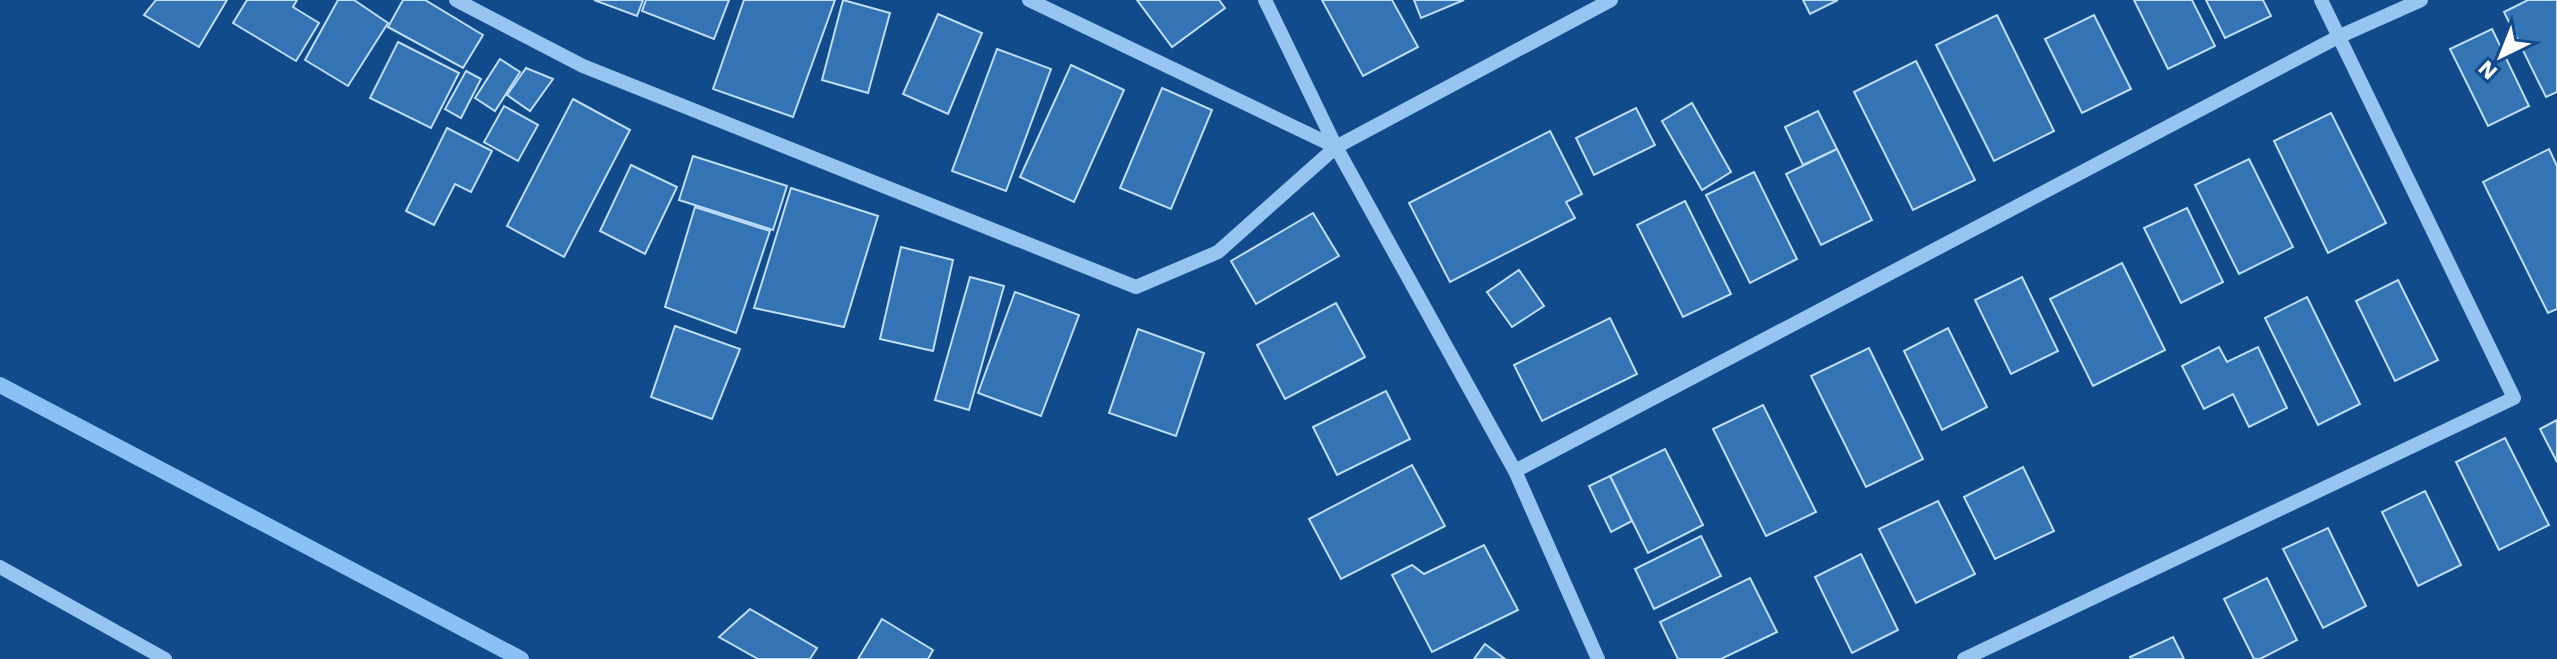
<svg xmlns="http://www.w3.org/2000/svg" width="2557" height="659" font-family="'Work Sans',sans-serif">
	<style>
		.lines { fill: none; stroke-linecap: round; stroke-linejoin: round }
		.stream { stroke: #89c0f5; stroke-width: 16 }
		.building { fill: #3473b4; stroke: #bfddfd; stroke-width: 2 }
		.minor { stroke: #98c4f2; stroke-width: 14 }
	</style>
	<rect width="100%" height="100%" fill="#114b8c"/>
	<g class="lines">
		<!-- stream -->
		<path class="stream" d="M0 385 521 659"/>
	</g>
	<!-- building -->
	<g class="building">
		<path d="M156 0H227L199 47 144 15Z"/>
		<path d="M247 0H297L293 7 319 23 296 61 233 23Z"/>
		<path d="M338 0H354L388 23 348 86 305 60Z"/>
		<path d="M403 0H425L483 35 463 68 388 27Z"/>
		<path d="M594 0H643L637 16Z"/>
		<path d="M646 0H729L714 39 642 11Z"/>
		<path d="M744 0H835L793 117 713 89Z"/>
		<path d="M843 0 890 13 868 93 822 80Z"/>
		<path d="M1137 0H1219L1225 8 1172 47Z"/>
		<path d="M1322 0H1392L1418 47 1363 76Z"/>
		<path d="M1414 0H1464L1421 18Z"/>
		<path d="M1803 0H1838L1810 14Z"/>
		<path d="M2134 0H2192L2215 46 2168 69Z"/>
		<path d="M2206 0H2263L2271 16 2225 38Z"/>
		<path d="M2528 0H2557V92L2546 97 2504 12Z"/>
		<path d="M938 14 982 33 948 114 903 94Z"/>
		<path d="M1997 15 2054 131 1994 161 1936 45Z"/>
		<path d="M2094 15 2131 89 2082 113 2045 39Z"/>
		<path d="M2492 29 2529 106 2488 126 2450 49Z"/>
		<path d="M398 42 459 73 431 128 370 98Z"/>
		<path d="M997 49 1051 69 1006 191 952 171Z"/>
		<path d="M500 59 520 72 495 111 475 98Z"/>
		<path d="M1916 61 1975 180 1913 210 1854 92Z"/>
		<path d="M1071 65 1124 90 1074 202 1020 177Z"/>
		<path d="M526 68 553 79 530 111 507 95Z"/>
		<path d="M466 71 481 79 461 118 445 109Z"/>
		<path d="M1162 88 1212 110 1171 209 1120 188Z"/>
		<path d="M573 99 630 130 564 257 507 226Z"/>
		<path d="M1692 103 1731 172 1702 190 1662 121Z"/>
		<path d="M504 106 538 125 518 161 484 142Z"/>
		<path d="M1636 108 1655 145 1594 175 1576 138Z"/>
		<path d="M1818 111 1837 149 1803 165 1785 127Z"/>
		<path d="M2331 113 2386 223 2328 253 2274 141Z"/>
		<path d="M447 128 492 151 471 192 455 184 434 225 406 211Z"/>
		<path d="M1550 131 1582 194 1566 202 1575 218 1450 282 1409 203Z"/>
		<path d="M1837 149 1872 220 1821 245 1786 174Z"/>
		<path d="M2549 149 2557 166V309L2548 313 2483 182Z"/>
		<path d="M693 156 787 186 773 230 679 200Z"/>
		<path d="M2249 159 2293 247 2239 274 2195 185Z"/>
		<path d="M631 165 677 187 645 254 600 231Z"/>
		<path d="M1754 172 1797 259 1750 283 1706 195Z"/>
		<path d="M791 188 878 216 844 327 754 308Z"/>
		<path d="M1685 201 1731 294 1683 317 1637 225Z"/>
		<path d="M695 207 770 231 736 333 665 307Z"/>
		<path d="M2187 208 2223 282 2181 303 2144 228Z"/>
		<path d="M1313 213 1339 256 1256 304 1231 261Z"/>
		<path d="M901 247 953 260 933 351 880 339Z"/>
		<path d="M2122 263 2165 350 2093 386 2050 299Z"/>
		<path d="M1519 270 1544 306 1512 327 1487 292Z"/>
		<path d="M970 277 1004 286 969 410 935 400Z"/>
		<path d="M2022 277 2058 351 2011 374 1975 300Z"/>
		<path d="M2398 280 2438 360 2395 381 2356 301Z"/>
		<path d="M1015 292 1079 315 1041 416 978 393Z"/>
		<path d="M2307 297 2360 404 2318 425 2265 318Z"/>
		<path d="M1336 303 1365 357 1285 399 1257 345Z"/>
		<path d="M1610 318 1637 374 1542 421 1514 365Z"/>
		<path d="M675 326 740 349 712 419 651 397Z"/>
		<path d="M1948 328 1987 407 1942 430 1904 351Z"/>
		<path d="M1138 329 1204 353 1176 436 1109 413Z"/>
		<path d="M2219 347 2227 362 2258 347 2287 408 2249 427 2233 394 2204 409 2182 366Z"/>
		<path d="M1869 348 1923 459 1866 487 1811 376Z"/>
		<path d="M1386 391 1410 439 1337 475 1313 427Z"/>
		<path d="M1763 405 1816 512 1766 536 1713 429Z"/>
		<path d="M2557 420V462L2540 429Z"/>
		<path d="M2505 438 2549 525 2499 550 2456 462Z"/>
		<path d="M1665 449 1703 525 1648 553 1610 476Z"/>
		<path d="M1412 465 1445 526 1341 579 1309 519Z"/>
		<path d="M2023 467 2054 531 1995 559 1964 497Z"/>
		<path d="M1610 476 1632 521 1611 532 1589 486Z"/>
		<path d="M2425 491 2461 565 2418 586 2382 512Z"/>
		<path d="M1938 501 1975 574 1916 603 1879 529Z"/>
		<path d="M2328 528 2366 606 2323 628 2283 549Z"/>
		<path d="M1701 536 1721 576 1654 609 1635 569Z"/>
		<path d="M1484 545 1518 610 1432 652 1392 575 1412 565 1424 574Z"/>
		<path d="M1861 554 1898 630 1852 653 1815 577Z"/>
		<path d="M1750 578 1777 632 1721 659H1678L1660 622Z"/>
		<path d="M2267 578 2297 640 2260 659H2254L2224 599Z"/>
		<path d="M750 609 817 648 810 659H758L719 637Z"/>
		<path d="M882 619 933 650 928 659H858Z"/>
		<path d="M2173 637 2184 659H2131L2130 657Z"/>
		<path d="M1485 644 1505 659H1474Z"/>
	</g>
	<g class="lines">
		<!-- minor -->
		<g class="minor">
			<path d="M456 0 583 66 1136 287 1218 252 1336 147 1611 0"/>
			<path d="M1029 0 1336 147"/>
			<path d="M1265 0 1336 147 1515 471 1598 659"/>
			<path d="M1515 471 2338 37 2421 0"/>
			<path d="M0 567 165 659"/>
			<path d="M1964 659 2514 398 2321 0"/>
		</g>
	</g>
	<!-- north arrow -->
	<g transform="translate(2501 56) rotate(223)" stroke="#114b8c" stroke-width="6" paint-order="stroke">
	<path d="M0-6L14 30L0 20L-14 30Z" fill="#ffffff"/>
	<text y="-12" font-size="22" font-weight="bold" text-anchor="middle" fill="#ffffff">N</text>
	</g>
</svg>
